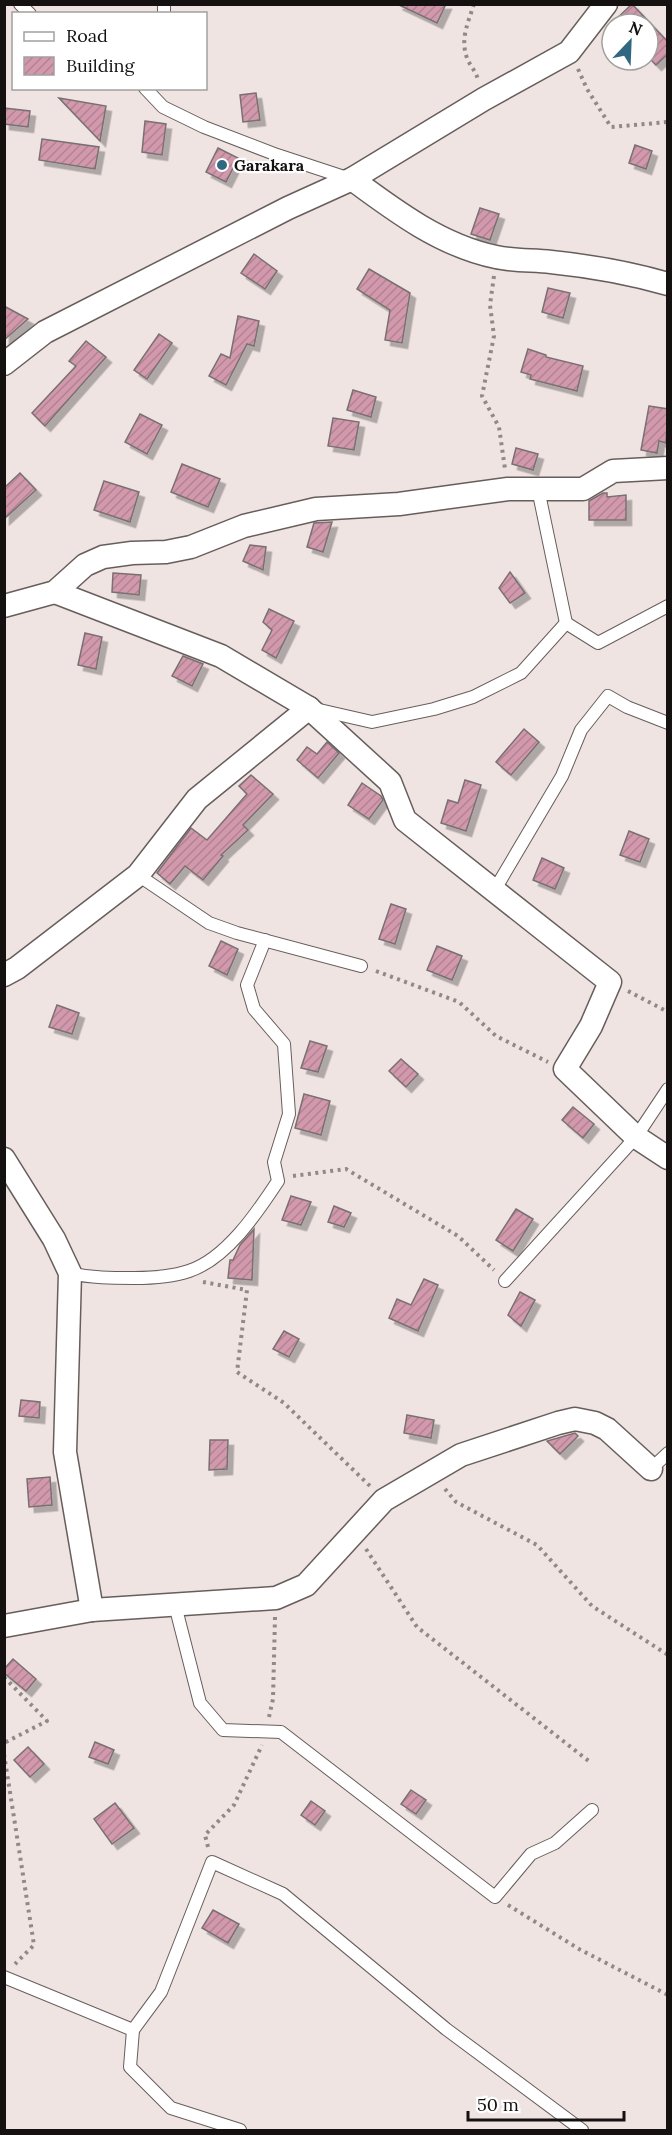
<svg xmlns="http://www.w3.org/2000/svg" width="672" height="2135" font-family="Lora,serif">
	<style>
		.building { fill: url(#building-hatch); stroke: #797073; stroke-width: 1.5; filter: url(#shadow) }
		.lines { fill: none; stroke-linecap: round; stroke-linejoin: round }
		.service-casing { stroke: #675e5c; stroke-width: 14 }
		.minor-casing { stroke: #675e5c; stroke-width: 25 }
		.path { stroke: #918987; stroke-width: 4; stroke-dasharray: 3 4.5; stroke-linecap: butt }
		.service { stroke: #fff; stroke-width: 12 }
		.minor { stroke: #fff; stroke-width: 22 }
		.poi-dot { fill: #306882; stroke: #fff; stroke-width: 2 }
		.labels { text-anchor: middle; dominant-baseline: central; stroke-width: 4.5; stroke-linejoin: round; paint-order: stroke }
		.poi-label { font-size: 16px; font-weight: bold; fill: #141110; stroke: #fff; text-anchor: start }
	</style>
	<defs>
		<pattern id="building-hatch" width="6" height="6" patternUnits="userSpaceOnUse" patternTransform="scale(1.5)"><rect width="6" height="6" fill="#d298ac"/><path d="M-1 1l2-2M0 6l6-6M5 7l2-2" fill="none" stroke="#b38293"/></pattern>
		<filter id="shadow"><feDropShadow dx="5.5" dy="5.5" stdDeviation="0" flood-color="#0004"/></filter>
	</defs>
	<rect width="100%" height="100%" fill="#efe4e2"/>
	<!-- building -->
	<g class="building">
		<path d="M397 4H446L437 23Z"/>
		<path d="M632 4 668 42V54L656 65 648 57V24H611Z"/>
		<path d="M256 93 260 120 243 122 240 95Z"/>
		<path d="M59 98 106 106 100 141Z"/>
		<path d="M4 108 30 111 28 127 4 124Z"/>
		<path d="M145 121 166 124 162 155 142 152Z"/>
		<path d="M42 139 99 147 95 169 39 160Z"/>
		<path d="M635 145 652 151 646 169 629 163Z"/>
		<path d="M218 148 238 158 226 182 206 172Z"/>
		<path d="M480 208 499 214 490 240 471 234Z"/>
		<path d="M254 254 277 271 265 289 241 273Z"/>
		<path d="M369 269 410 293 402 343 385 340 390 310 357 289Z"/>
		<path d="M548 288 570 293 563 318 542 312Z"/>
		<path d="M4 306 28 319 4 340Z"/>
		<path d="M238 316 259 321 254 346 247 344 226 385 209 376 221 354 230 358Z"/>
		<path d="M159 334 172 343 147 379 134 370Z"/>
		<path d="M86 341 106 357 45 426 32 413 76 366 69 361Z"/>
		<path d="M528 349 546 355V357L583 366 577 391 530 379 531 375 521 372Z"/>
		<path d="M353 390 376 397 371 417 347 410Z"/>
		<path d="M649 406 668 409 666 443 659 441 657 453 641 450Z"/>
		<path d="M140 414 162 425 147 454 125 442Z"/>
		<path d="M333 418 359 422 354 450 328 446Z"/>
		<path d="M516 448 538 454 533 470 512 464Z"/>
		<path d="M182 464 220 479 208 507 171 492Z"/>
		<path d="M20 473 36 490 4 519V488Z"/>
		<path d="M104 481 139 492 130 522 94 510Z"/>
		<path d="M603 493H607V497L626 495V520H589V501Z"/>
		<path d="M332 522 323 552 307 547 314 523Z"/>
		<path d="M250 545 266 547 263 570 243 561Z"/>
		<path d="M510 572 525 593 510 603 499 588Z"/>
		<path d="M113 573 141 575 139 595 112 592Z"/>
		<path d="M269 609 294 621 276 658 262 650 272 630 263 622Z"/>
		<path d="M85 633 102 637 96 669 78 665Z"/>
		<path d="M183 656 203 664 192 686 172 676Z"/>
		<path d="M524 729 539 742 511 775 496 762Z"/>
		<path d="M327 742 339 753 318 778 297 760 307 747 317 754Z"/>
		<path d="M251 775 273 794 243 825 248 830 221 855 223 856 203 880 185 866 170 884 157 873 191 828 207 840 247 794 239 786Z"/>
		<path d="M465 780 481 785 466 831 441 823 448 800 458 803Z"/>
		<path d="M362 783 381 796 383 800 369 819 348 805Z"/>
		<path d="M629 831 649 839 640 862 620 855Z"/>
		<path d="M542 858 564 868 555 889 533 880Z"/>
		<path d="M391 904 406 909 395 944 379 939Z"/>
		<path d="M221 941 238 949 227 975 209 966Z"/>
		<path d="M437 946 462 956 452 980 427 970Z"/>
		<path d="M57 1005 79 1013 72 1034 49 1027Z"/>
		<path d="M310 1041 327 1046 318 1072 301 1068Z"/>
		<path d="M401 1059 418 1074 406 1087 389 1071Z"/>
		<path d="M304 1094 330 1101 321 1135 295 1128Z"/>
		<path d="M573 1107 594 1124 583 1138 562 1120Z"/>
		<path d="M291 1196 311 1202 301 1225 282 1220Z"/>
		<path d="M334 1206 351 1213 344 1227 328 1222Z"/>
		<path d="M516 1209 533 1219 513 1251 496 1240Z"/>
		<path d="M254 1229 252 1280 228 1278 230 1260H233L240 1245Z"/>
		<path d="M424 1279 438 1285 418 1331 389 1318 397 1299 411 1305Z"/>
		<path d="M520 1292 535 1300 521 1326 508 1315Z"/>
		<path d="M284 1331 299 1339 289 1357 273 1349Z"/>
		<path d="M21 1400 40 1402 39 1418 19 1416Z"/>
		<path d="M407 1415 434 1420 431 1438 404 1433Z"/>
		<path d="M575 1433 578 1436 560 1454 547 1441Z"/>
		<path d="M210 1440H228L227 1469 209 1470Z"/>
		<path d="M50 1477 52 1505 29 1507 27 1479Z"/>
		<path d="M13 1659 36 1679 26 1691 4 1673V1669Z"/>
		<path d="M95 1742 114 1750 108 1764 89 1757Z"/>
		<path d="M28 1747 44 1764 30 1777 14 1760Z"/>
		<path d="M411 1790 426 1800 416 1814 401 1804Z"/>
		<path d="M311 1801 325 1811 315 1825 301 1815Z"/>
		<path d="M115 1803 134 1828 112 1844 94 1819Z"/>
		<path d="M213 1910 239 1924 228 1943 202 1928Z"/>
	</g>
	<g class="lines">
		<defs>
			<g id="service">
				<path d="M20 4 30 14"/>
				<path d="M164 14V4"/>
				<path d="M145 88 163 107 204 127 277 155 350 179"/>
				<path d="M538 489 566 623"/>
				<path d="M315 709 372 722 434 709 473 697 521 673 566 623 598 643 668 606"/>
				<path d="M138 875 209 923 237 933 361 966"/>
				<path d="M494 891 562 776 581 730 608 696 627 707 668 723"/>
				<path d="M70 1273C91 1278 112 1278 134 1278 152 1278 171 1277 189 1271 226 1259 257 1213 278 1181L274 1162 289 1114 284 1044 254 1009 247 985 265 940"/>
				<path d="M505 1281 636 1137 668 1089"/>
				<path d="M651 1469 668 1453"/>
				<path d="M175 1605 200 1703 223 1730 281 1732 495 1897 531 1854 555 1843 592 1810"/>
				<path d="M4 1977 133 2030 161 1992 212 1862 283 1894 446 2029 582 2130"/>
				<path d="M133 2030 130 2067 171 2108 240 2130"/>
			</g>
			<g id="minor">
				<path d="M352 179C395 211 442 246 496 257 514 261 533 260 551 262 590 266 630 273 668 284"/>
				<path d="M4 364 45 332 288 208 352 179 484 99 569 52 606 4"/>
				<path d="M55 592 221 656 309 708 390 782 405 820 610 982 591 1026 565 1069 636 1137 668 1158"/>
				<path d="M4 606 55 592 85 565 103 557 132 553 166 552 191 547 244 526 316 509 399 504 508 489H583L613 471 668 468"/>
				<path d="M4 975 17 968 138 875 197 799 309 708"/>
				<path d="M4 1159 54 1239 70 1273 65 1452 92 1610"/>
				<path d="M4 1626 92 1610 276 1598 306 1585 384 1500 461 1455 558 1423 575 1419 595 1423 607 1429 651 1469"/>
			</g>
		</defs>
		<!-- service casing -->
		<use href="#service" class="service-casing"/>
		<!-- minor casing -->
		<use href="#minor" class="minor-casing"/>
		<!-- path -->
		<g class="path">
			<path d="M474 4C468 23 460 39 467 58 470 66 476 71 478 80"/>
			<path d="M578 69 587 89 611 127 668 122"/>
			<path d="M494 276 490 305 494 336 482 396 499 427 505 469"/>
			<path d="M376 971 459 1002 496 1036 548 1062"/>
			<path d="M628 991 668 1012"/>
			<path d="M293 1176 346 1169 458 1236 494 1270"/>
			<path d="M203 1282 247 1290 237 1372 284 1403 371 1487"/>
			<path d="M445 1489 456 1502 537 1545 592 1606 668 1655"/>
			<path d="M366 1549 417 1627 590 1762"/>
			<path d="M4 1677 47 1721 4 1743"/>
			<path d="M269 1717 273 1699 275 1617"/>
			<path d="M4 1754 34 1945 15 1964"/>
			<path d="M208 1847 205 1835 234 1805 262 1745"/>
			<path d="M508 1905 579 1949 668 1995"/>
		</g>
		<!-- service -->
		<use href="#service" class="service"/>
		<!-- minor -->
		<use href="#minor" class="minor"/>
	</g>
	<!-- markers -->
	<circle class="poi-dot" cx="222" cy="165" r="6"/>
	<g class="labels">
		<!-- poi labels -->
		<g class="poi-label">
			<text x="234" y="165">Garakara</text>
		</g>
	</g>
	<!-- border -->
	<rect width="672" height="2135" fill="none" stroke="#141110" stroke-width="12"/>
	<!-- legend -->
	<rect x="12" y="12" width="195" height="78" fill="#ffffff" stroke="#a1a09f" stroke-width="1.5"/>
	<rect x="24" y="32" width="30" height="9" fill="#ffffff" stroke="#a1a09f" stroke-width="1.5"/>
	<text x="66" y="42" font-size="18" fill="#141110">Road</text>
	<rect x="24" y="57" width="30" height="18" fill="url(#building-hatch)" stroke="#a1a09f" stroke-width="1.5"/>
	<text x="66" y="72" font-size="18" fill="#141110">Building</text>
	<!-- north arrow -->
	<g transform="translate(630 42) rotate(23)"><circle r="28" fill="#ffffff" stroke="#a1a09f" stroke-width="1.5"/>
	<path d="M0-4.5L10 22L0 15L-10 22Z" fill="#306882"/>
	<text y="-9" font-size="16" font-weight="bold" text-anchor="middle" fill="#141110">N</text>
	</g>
	<!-- scale -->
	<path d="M468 2111v9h156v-9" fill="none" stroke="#141110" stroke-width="3"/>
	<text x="477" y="2111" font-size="18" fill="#141110" stroke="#ffffff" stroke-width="4.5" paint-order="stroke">50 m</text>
</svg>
